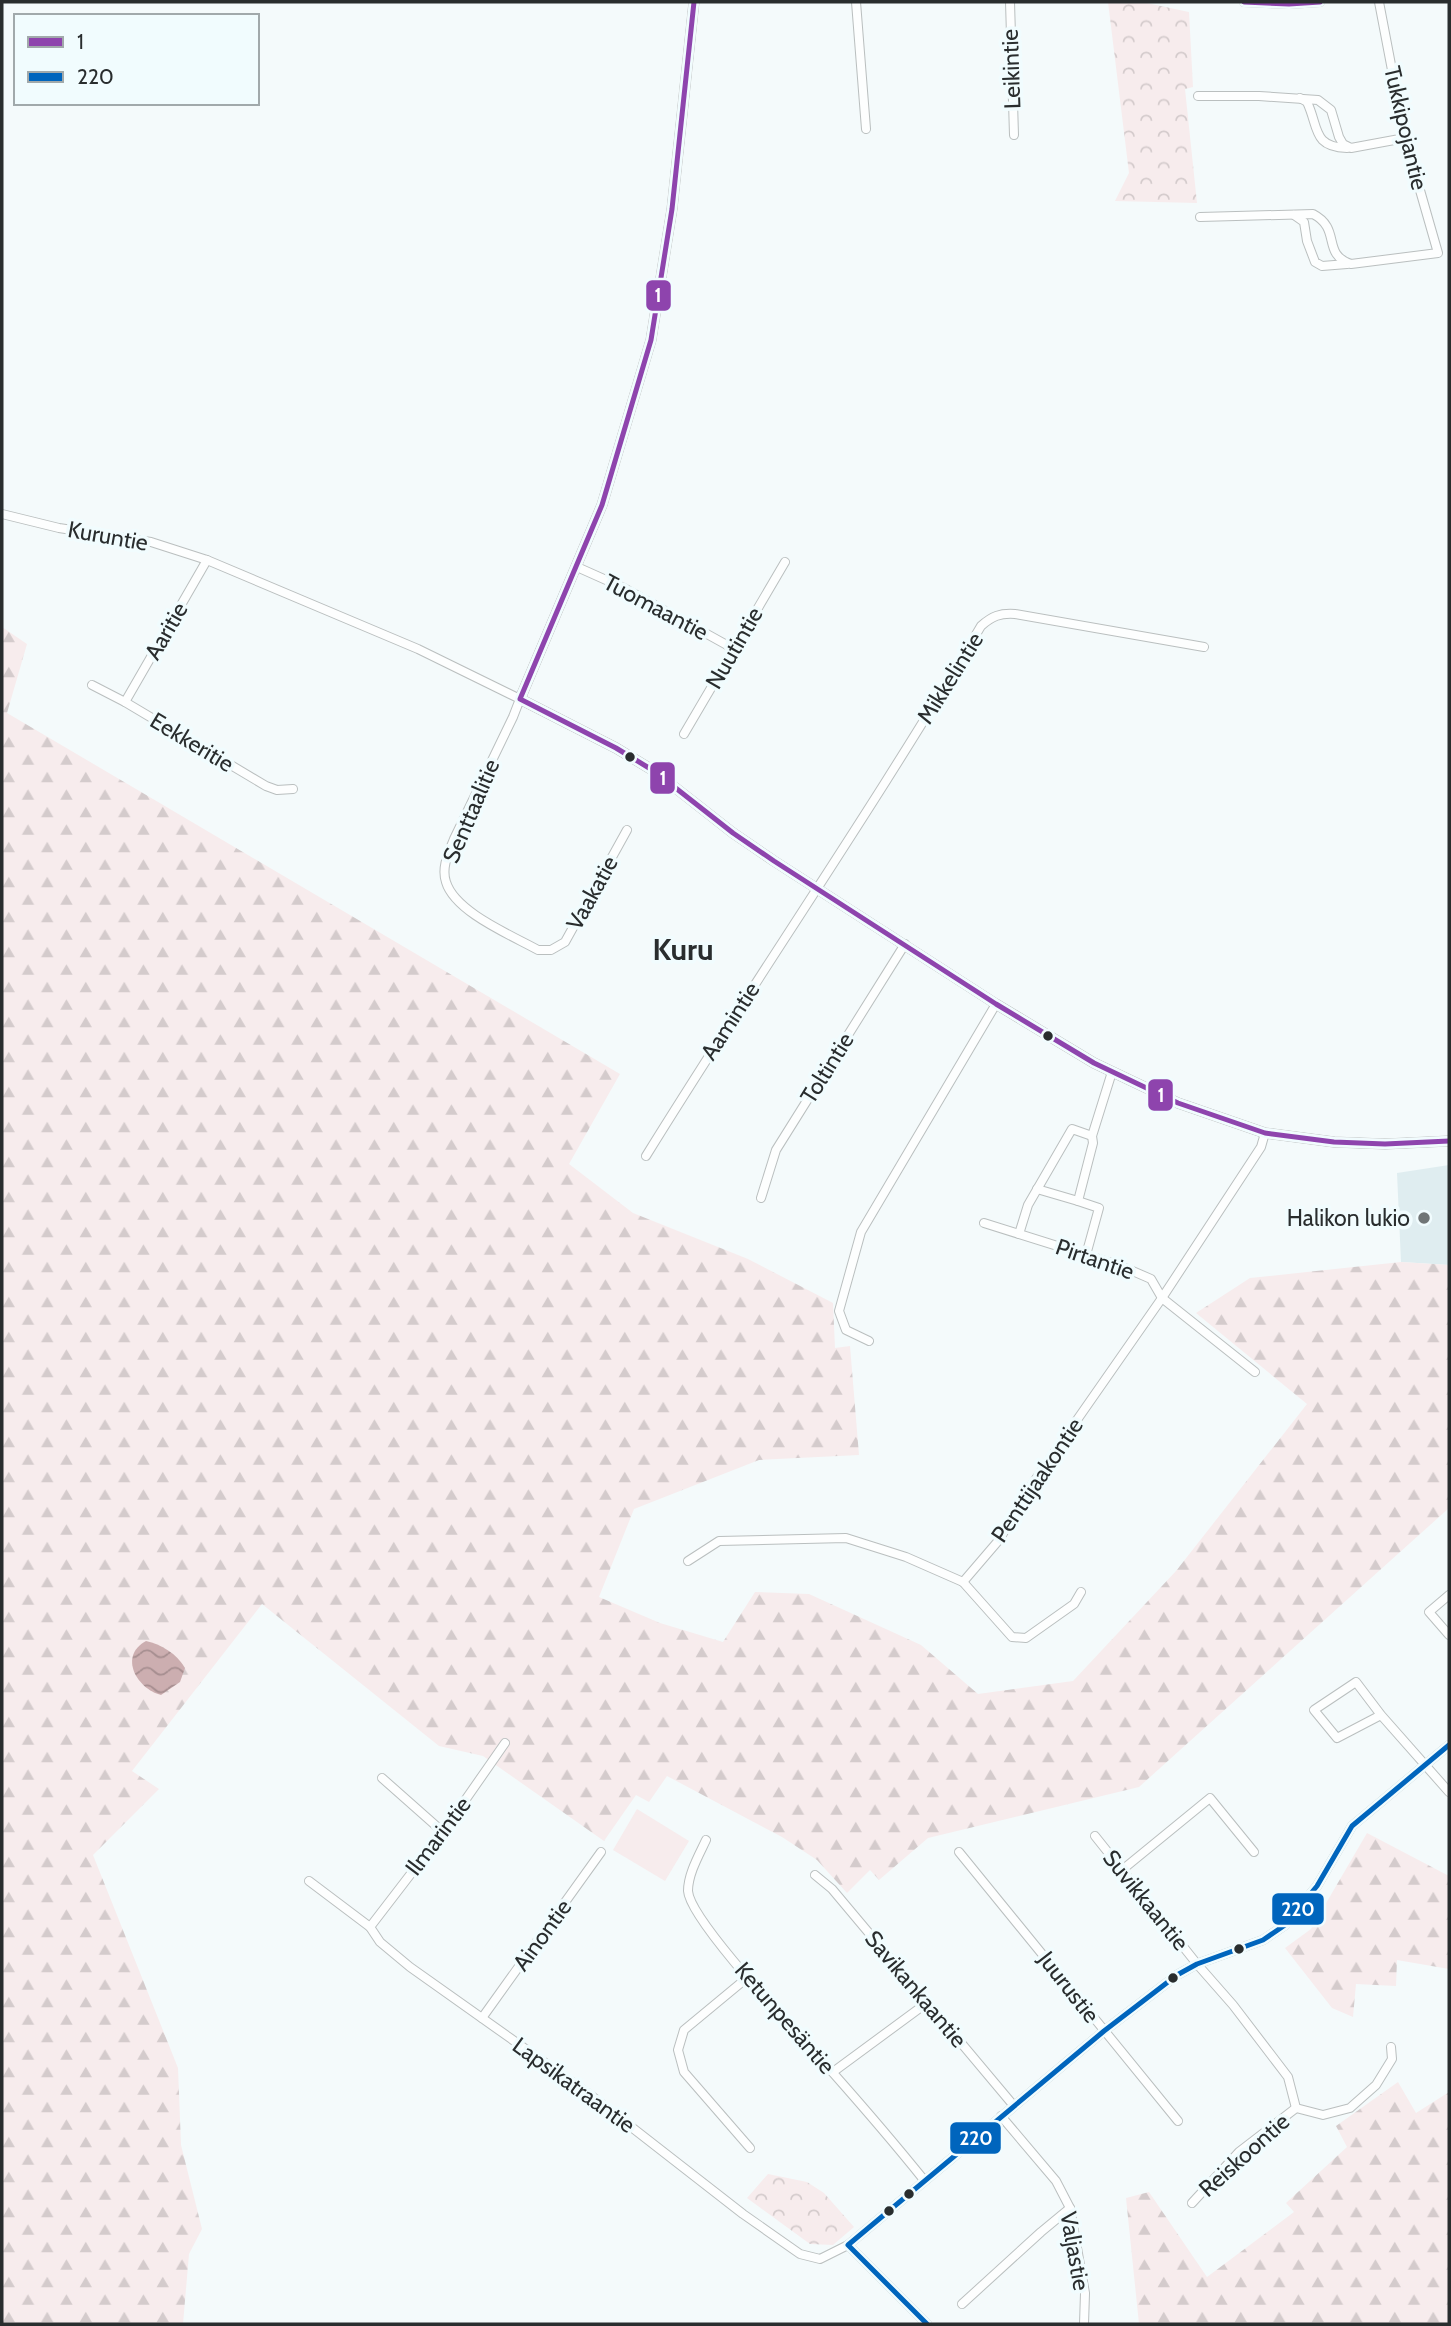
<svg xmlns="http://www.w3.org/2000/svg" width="1451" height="2326" font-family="Cabin,sans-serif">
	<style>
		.built { fill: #dfedf0 }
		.green { fill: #f7eced }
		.forest { fill: url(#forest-firs) }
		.park { fill: url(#park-crowns) }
		.water { fill: url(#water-waves) }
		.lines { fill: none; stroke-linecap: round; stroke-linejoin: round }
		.minor-casing { stroke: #babfbf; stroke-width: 10 }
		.tertiary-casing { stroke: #babfbf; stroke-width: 11 }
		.minor { stroke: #fdfefe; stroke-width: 8 }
		.tertiary { stroke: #fdfefe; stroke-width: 10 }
		.bus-1-casing { stroke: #f1fcfe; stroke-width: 10 }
		.bus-2-casing { stroke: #f1fcfe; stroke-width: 10 }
		.bus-1 { stroke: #8e44ad; stroke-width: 5 }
		.bus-2 { stroke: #0065bd; stroke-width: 5 }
		.bus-dot { fill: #292d2e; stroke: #f1fcfe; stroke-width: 2.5 }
		.poi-dot { fill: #707576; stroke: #f1fcfe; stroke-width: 2.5 }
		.labels { text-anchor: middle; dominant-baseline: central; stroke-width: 7; stroke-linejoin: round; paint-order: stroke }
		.street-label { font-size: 23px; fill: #292d2e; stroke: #f1fcfe }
		.poi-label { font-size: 23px; fill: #292d2e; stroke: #f1fcfe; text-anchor: end }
		.district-label { font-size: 30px; font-weight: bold; fill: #292d2e; stroke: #f1fcfe }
		.line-badge { stroke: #f1fcfe; stroke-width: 2.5 }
		.badge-label { font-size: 19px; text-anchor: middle; font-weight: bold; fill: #fff }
	</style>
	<defs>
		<pattern id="forest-firs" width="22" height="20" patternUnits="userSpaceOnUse" patternTransform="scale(1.75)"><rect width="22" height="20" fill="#f7eced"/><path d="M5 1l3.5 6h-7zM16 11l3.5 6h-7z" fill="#d4cbcc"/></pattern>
		<pattern id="park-crowns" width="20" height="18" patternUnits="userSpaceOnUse" patternTransform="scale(1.75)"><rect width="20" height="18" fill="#f7eced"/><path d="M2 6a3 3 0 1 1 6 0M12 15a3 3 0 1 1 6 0" fill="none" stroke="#d4cbcc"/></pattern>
		<pattern id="water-waves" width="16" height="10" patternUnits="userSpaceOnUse" patternTransform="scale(1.75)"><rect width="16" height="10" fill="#ccaeb0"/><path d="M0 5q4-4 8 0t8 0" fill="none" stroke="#a68e90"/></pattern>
	</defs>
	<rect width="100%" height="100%" fill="#f4fafb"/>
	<!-- built -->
	<path class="built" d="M1449 1165V1265L1401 1262 1397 1173Z"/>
	<!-- green -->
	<path class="green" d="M637 1809 689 1841 665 1881 613 1850Z"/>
	<!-- forest -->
	<g class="forest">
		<path d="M2 627 27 644 7 713 620 1074 569 1164 633 1213 748 1259 833 1303 835 1348 850 1346 859 1455 759 1460 634 1509 599 1597 660 1623 723 1642 755 1592 809 1594 921 1645 978 1694 1073 1681 1176 1571 1307 1404 1196 1313 1250 1278 1401 1262 1449 1265V1508L1139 1787 928 1838 879 1880 870 1870 847 1893 817 1860 782 1837 667 1776 649 1802 636 1795 604 1841 483 1756 439 1746 262 1604 132 1771 159 1789 93 1855 178 2068 181 2145 202 2229 189 2254 183 2324H2Z"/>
		<path d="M1367 1833 1449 1876V1969L1397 1960 1396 1986 1356 1984 1353 2017 1332 2008 1285 1948 1311 1929Z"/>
		<path d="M1398 2082 1416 2113 1449 2092V2322L1446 2324H1139L1126 2198 1149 2192 1207 2277 1294 2212 1286 2203 1347 2147 1336 2126Z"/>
	</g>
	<!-- park -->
	<g class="park">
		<path d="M1108 2H1142L1189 12 1193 87 1185 89 1197 203 1115 201 1129 173Z"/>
		<path d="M768 2174 807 2182 824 2193 854 2227 833 2245 810 2244 747 2198Z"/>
	</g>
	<!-- water -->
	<path class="water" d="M146 1641C161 1644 177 1654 185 1668L180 1682 161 1695C137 1689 118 1656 146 1641Z"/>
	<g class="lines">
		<defs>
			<g id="minor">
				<path d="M856 2 866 129"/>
				<path d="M1010 2 1014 135"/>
				<path d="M1244 2 1289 4 1320 2"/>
				<path d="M1198 96H1259L1318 100 1331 110 1339 137 1343 144 1351 148 1405 138"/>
				<path d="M1300 98 1307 102C1319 127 1312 147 1347 148"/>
				<path d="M1294 215 1304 222 1307 241 1315 262 1322 266 1347 264"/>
				<path d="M1200 217 1313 214C1342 229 1321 254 1351 264L1438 253 1405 138 1379 2"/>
				<path d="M2 514 59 528 151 542 207 560 418 649 520 699 513 717 454 839C449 852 441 867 446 882 455 912 511 935 538 950H551L565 942 627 830"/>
				<path d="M577 567 624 588 734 649"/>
				<path d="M92 685 125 702 266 786 277 790 293 789"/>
				<path d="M125 702 207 560"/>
				<path d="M684 734 785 562"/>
				<path d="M646 1156C756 978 875 806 981 626 992 616 1000 613 1015 614L1204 647"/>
				<path d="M1037 1189 1078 1201"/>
				<path d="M761 1198 776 1150 905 944"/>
				<path d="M984 1223 1121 1266 1151 1279 1162 1298 1255 1372"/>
				<path d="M1019 1234 1028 1205 1072 1129 1092 1136"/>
				<path d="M1086 1255 1099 1208 1078 1201 1093 1143 1092 1136 1112 1072"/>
				<path d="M869 1341 846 1330 839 1311 861 1232 996 1004"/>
				<path d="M688 1561 719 1541 846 1538 906 1557 963 1582 999 1540 1033 1483 1162 1298 1261 1147 1265 1133"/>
				<path d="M963 1582 1012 1637 1026 1638 1074 1604 1081 1592"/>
				<path d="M1449 1595 1429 1612 1449 1635"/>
				<path d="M1381 1715 1337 1738 1314 1710 1356 1682 1381 1715 1449 1792"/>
				<path d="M382 1778 443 1832"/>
				<path d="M1095 1836 1197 1964 1233 2005 1288 2077 1296 2108 1323 2115 1350 2108 1376 2085 1392 2059 1391 2047"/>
				<path d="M706 1840C699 1855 688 1874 688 1891 690 1922 808 2044 834 2074 865 2109 895 2144 924 2180"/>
				<path d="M959 1852 1178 2121"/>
				<path d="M1122 1870 1210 1798 1254 1852"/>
				<path d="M815 1875 832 1889 1014 2106"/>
				<path d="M309 1881 370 1927 380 1942 410 1967 589 2094 743 2214 800 2254 820 2259 848 2245 1104 2031 1177 1975 1197 1964 1263 1940 1285 1925 1317 1886 1352 1826 1449 1745"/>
				<path d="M370 1927 443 1832 505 1743"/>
				<path d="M748 1977 684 2030 678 2050 684 2072 750 2148"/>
				<path d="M482 2018 601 1852"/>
				<path d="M833 2072 928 2002"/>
				<path d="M1001 2116 1056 2181 1070 2208 1085 2293 1084 2324"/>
				<path d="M1192 2203 1239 2152 1296 2108"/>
				<path d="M848 2245 927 2324"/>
				<path d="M962 2304 1041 2232 1070 2208"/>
			</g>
			<path id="tertiary" d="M694 2 672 209 651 340 602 505 520 699 616 748 654 771 733 833 774 861 996 1004 1094 1063 1178 1103 1265 1133 1334 1142 1385 1144 1449 1141"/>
		</defs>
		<!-- minor casing -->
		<use href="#minor" class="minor-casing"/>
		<!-- tertiary casing -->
		<use href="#tertiary" class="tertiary-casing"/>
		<!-- minor -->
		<use href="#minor" class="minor"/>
		<!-- tertiary -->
		<use href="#tertiary" class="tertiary"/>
		<defs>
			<g id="bus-1">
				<path d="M694 2 672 209 651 340 602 505 520 699 616 748 654 771 733 833 774 861 996 1004 1094 1063 1178 1103 1265 1133 1334 1142 1385 1144 1449 1141"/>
				<path d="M1244 2 1289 4 1320 2"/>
			</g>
			<path id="bus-2" d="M927 2324 848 2245 1104 2031 1177 1975 1197 1964 1263 1940 1285 1925 1317 1886 1352 1826 1449 1745"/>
		</defs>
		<!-- bus-1 casing -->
		<use href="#bus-1" class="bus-1-casing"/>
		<!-- bus-2 casing -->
		<use href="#bus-2" class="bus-2-casing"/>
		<!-- bus-1 -->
		<use href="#bus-1" class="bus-1"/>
		<!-- bus-2 -->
		<use href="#bus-2" class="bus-2"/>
	</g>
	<!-- markers -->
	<g class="bus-dot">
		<circle cx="630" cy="757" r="6"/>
		<circle cx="1048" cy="1036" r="6"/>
		<circle cx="1239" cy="1949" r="6"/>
		<circle cx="1173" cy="1978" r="6"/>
		<circle cx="909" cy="2194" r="6"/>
		<circle cx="889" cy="2211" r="6"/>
	</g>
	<circle class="poi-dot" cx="1424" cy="1218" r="7"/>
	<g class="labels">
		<!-- street labels -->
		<g class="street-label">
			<text transform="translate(1011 69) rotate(-92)">Leikintie</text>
			<text transform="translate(1406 128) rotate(77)">Tukkipojantie</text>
			<text transform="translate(108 536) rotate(10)">Kuruntie</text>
			<text transform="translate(656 607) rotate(28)">Tuomaantie</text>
			<text transform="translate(166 631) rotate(-60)">Aaritie</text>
			<text transform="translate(734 648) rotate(-60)">Nuutintie</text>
			<text transform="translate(950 678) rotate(-58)">Mikkelintie</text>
			<text transform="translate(192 742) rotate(31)">Eekkeritie</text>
			<text transform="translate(471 811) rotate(-67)">Senttaalitie</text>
			<text transform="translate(592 893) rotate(-61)">Vaakatie</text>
			<text transform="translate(730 1021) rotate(-57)">Aamintie</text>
			<text transform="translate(827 1068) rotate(-58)">Toltintie</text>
			<text transform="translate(1095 1259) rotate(19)">Pirtantie</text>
			<text transform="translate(1037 1480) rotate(-56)">Penttijaakontie</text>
			<text transform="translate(438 1836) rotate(-53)">Ilmarintie</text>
			<text transform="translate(1146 1900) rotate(51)">Suvikkaantie</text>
			<text transform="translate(542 1935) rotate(-54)">Ainontie</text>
			<text transform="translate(1069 1987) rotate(52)">Juurustie</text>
			<text transform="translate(916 1989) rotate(50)">Savikankaantie</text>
			<text transform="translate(785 2018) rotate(49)">Ketunpesäntie</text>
			<text transform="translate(574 2085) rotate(36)">Lapsikatraantie</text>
			<text transform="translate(1244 2155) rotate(-42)">Reiskoontie</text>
			<text transform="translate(1075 2251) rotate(80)">Valjastie</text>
		</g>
		<!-- poi labels -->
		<g class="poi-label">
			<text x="1410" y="1218">Halikon lukio</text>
		</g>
		<!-- district labels -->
		<g class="district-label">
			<text x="683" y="949">Kuru</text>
		</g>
	</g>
	<g class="line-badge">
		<rect x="645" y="279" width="27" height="33" rx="7" fill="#8e44ad"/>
		<rect x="649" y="761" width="27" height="34" rx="7" fill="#8e44ad"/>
		<rect x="1147" y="1078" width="27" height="34" rx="7" fill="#8e44ad"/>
		<rect x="1271" y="1892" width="54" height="34" rx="7" fill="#0065bd"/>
		<rect x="949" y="2121" width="53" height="34" rx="7" fill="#0065bd"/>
	</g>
	<g class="badge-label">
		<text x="658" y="302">1</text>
		<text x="663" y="785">1</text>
		<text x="1161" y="1102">1</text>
		<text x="1298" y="1916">220</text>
		<text x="976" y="2145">220</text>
	</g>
	<!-- border -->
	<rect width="1451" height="2326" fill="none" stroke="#292d2e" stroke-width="7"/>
	<!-- legend -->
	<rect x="14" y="14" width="245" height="91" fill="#f1fcfe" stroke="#a1a9ab" stroke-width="2"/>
	<rect x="28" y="37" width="35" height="10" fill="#8e44ad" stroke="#a1a9ab" stroke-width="2"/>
	<text x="77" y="49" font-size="21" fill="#292d2e">1</text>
	<rect x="28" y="72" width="35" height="10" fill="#0065bd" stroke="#a1a9ab" stroke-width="2"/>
	<text x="77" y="84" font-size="21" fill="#292d2e">220</text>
</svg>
